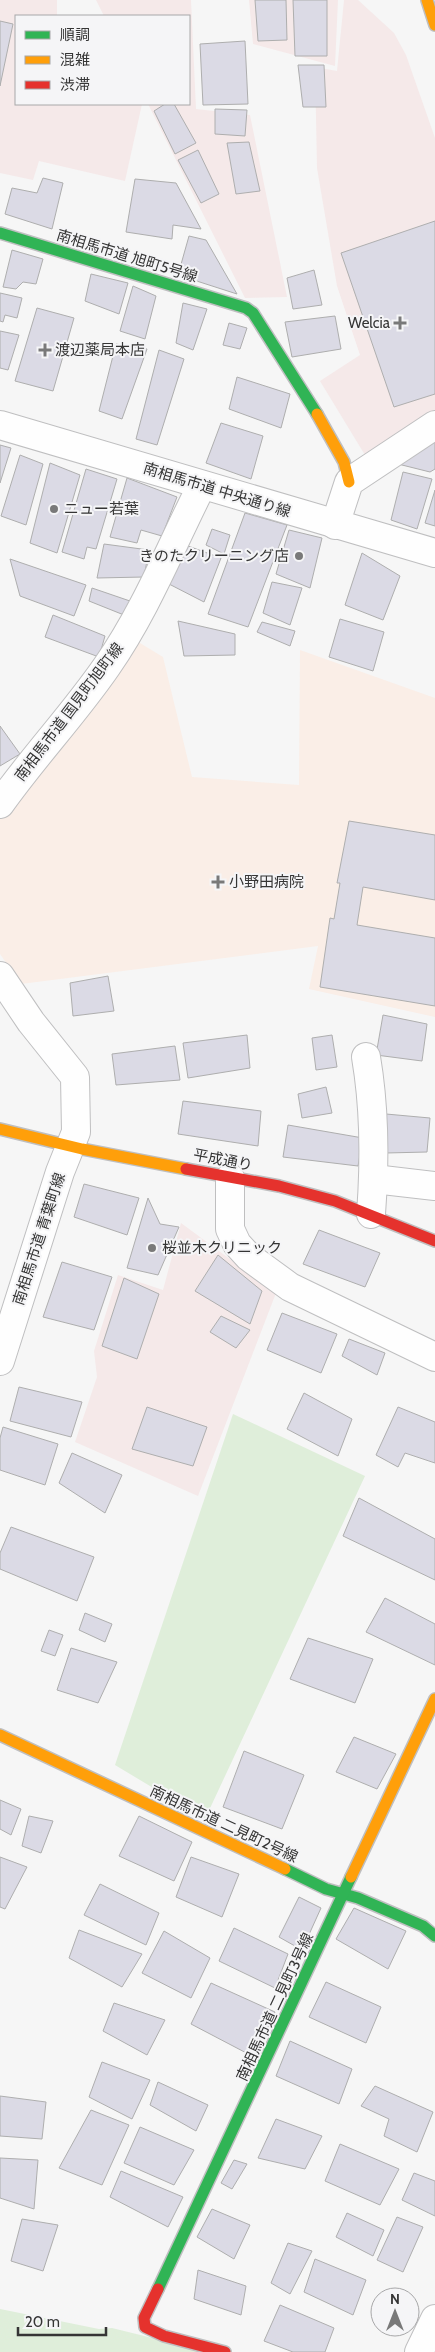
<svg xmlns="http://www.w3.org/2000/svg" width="435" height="2352" font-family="Cabin,'Noto Sans JP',sans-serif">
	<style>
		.commercial { fill: #f5e9e9 }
		.medical { fill: #faeee7 }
		.green { fill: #dfeeda }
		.building { fill: #dbdae5; stroke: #aeaeae }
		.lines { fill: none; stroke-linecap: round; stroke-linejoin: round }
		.street-casing { stroke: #bfbfc0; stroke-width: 30 }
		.fast-casing { stroke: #bfbfc0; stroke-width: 14 }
		.slow-casing { stroke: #bfbfc0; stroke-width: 14 }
		.jam-casing { stroke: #bfbfc0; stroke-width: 14 }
		.street { stroke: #fefefe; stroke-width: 28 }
		.fast { stroke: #30b455; stroke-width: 11 }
		.slow { stroke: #ff9f0a; stroke-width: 11 }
		.jam { stroke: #e5322d; stroke-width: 11 }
		.poi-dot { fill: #797979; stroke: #f5f5f7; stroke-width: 2 }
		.labels { text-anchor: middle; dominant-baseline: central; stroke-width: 4; stroke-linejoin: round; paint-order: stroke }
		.street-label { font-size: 15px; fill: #353535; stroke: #f5f5f7 }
		.poi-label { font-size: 15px; fill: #353535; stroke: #f5f5f7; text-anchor: start }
	</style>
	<rect width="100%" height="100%" fill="#f6f6f6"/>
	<!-- commercial -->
	<g class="commercial">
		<path d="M0 0H57V16H16V104H142L125 181 39 161 33 180 0 173Z"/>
		<path d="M96 0H191L196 109 250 115 287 297 245 298 148 104H189V16H104Z"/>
		<path d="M249 0H338L335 66 253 44Z"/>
		<path d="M344 0H358L394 33 406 55 435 138V416L368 460 320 381 360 355 337 286 317 168 315 67 337 71Z"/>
		<path d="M181 1223 276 1293 198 1496 75 1442 97 1377 94 1351 118 1275 163 1290Z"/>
	</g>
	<!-- medical -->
	<path class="medical" d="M135 640 163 657 192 777 299 785 300 650 435 698V1017L309 989 318 946 21 984 0 954V818Z"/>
	<!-- green -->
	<g class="green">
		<path d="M233 1414 365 1476 205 1819 115 1765Z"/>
		<path d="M0 2309 99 2329 112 2328 209 2352H0Z"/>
	</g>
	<!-- building -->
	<g class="building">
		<path d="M255 0H286L287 40 258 41Z"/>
		<path d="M293 0H327V56H295Z"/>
		<path d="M0 21 13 24 0 86Z"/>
		<path d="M245 41 248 104 203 105 200 44Z"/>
		<path d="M298 65H324L326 107H303Z"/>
		<path d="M165 104H174L196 143 175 154 154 111Z"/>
		<path d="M215 109 247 110 245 136 215 134Z"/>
		<path d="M249 142 260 191 236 194 227 143Z"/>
		<path d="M198 150 219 194 201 203 178 160Z"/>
		<path d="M43 178 63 183 52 229 5 214 12 188 37 193Z"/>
		<path d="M135 179 176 183 201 229 173 225 172 239 126 232Z"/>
		<path d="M435 221V394L394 407 341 253Z"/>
		<path d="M189 236 206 240 237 294 178 275Z"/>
		<path d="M12 250 43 259 36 284 23 282 16 289 3 287Z"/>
		<path d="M314 270 322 305 293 309 287 278Z"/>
		<path d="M91 274 128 283 119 314 85 301Z"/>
		<path d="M133 286 156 296 145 339 120 331Z"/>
		<path d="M0 293 22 298 17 318 5 315 3 322 0 321Z"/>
		<path d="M183 303 207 309 193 350 176 343Z"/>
		<path d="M37 308 74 318 53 391 15 381Z"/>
		<path d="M335 316 341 349 292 357 285 322Z"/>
		<path d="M229 323 247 328 240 349 223 345Z"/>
		<path d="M0 331 19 335 8 370 0 368Z"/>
		<path d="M116 344 147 349 122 419 99 411Z"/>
		<path d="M159 350 184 359 157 445 136 439Z"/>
		<path d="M237 377 290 394 281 428 229 409Z"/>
		<path d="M221 423 263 436 251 479 206 463Z"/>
		<path d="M435 439V469L430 472 398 464Z"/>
		<path d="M0 445 11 448 0 483Z"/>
		<path d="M20 455 43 464 26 525 1 516Z"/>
		<path d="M50 463 80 475 57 553 30 543Z"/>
		<path d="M86 469 117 479 96 549 87 547 84 559 62 552Z"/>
		<path d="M403 472 432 479 417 529 391 520Z"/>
		<path d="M127 478 177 497 162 536 141 530 137 543 110 537Z"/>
		<path d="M435 490V526L425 523Z"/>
		<path d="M245 513 287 525 248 627 208 614Z"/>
		<path d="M212 529 230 535 224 554 206 545Z"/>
		<path d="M289 530 322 538 310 588 276 574Z"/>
		<path d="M104 544 149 550 144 577 97 578Z"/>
		<path d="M188 546 221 558 204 602 169 584Z"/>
		<path d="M362 553 400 576 383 620 345 605Z"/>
		<path d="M10 559 86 585 74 616 20 596Z"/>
		<path d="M272 582 302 588 290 625 263 613Z"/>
		<path d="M92 588 130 601 124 615 89 601Z"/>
		<path d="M53 615 105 636 99 657 45 637Z"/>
		<path d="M340 619 384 632 373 671 329 657Z"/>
		<path d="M178 621 235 634V655L184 656Z"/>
		<path d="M262 622 295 631 290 646 257 632Z"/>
		<path d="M0 726 20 754 0 766Z"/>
		<path d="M349 821 435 835V900L363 887 357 925 435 938V1006L320 987 330 918 334 919 340 883H337Z"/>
		<path d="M108 976 114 1011 73 1016 70 983Z"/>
		<path d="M383 1015 427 1024 422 1061 376 1055Z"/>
		<path d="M247 1035 250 1068 188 1078 183 1043Z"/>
		<path d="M332 1035 337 1067 316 1070 312 1038Z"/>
		<path d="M175 1046 180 1080 116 1085 112 1054Z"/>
		<path d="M326 1087 332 1113 302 1118 298 1094Z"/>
		<path d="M183 1101 261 1111 258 1146 178 1134Z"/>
		<path d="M386 1114 430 1118 427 1152 386 1153Z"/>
		<path d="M288 1125 363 1138 358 1166 283 1157Z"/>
		<path d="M84 1184 139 1198 127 1235 74 1217Z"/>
		<path d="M148 1198 160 1224 179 1227 158 1275 127 1268Z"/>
		<path d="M319 1230 380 1253 365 1287 303 1264Z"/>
		<path d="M218 1255 262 1291 250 1324 195 1291Z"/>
		<path d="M62 1262 112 1277 94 1330 43 1317Z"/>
		<path d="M124 1278 159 1294 137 1359 102 1346Z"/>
		<path d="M282 1313 337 1334 321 1373 267 1350Z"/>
		<path d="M221 1316 250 1330 236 1348 210 1332Z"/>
		<path d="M349 1339 385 1353 377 1375 342 1356Z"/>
		<path d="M19 1387 82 1402 71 1437 10 1421Z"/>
		<path d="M304 1393 352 1419 338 1456 287 1429Z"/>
		<path d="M147 1407 207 1427 193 1466 132 1449Z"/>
		<path d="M398 1407 435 1422V1463L405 1453 398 1467 376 1455Z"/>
		<path d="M3 1427 58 1444 45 1485 0 1470V1438Z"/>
		<path d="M72 1453 122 1475 105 1513 59 1483Z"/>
		<path d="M359 1498 435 1539V1580L343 1536Z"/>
		<path d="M11 1527 94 1557 77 1601 0 1569V1553Z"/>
		<path d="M385 1598 435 1624V1665L366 1632Z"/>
		<path d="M85 1613 112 1624 105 1642 79 1630Z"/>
		<path d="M49 1630 63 1635 55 1656 41 1651Z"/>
		<path d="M308 1638 373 1659 355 1703 290 1679Z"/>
		<path d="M71 1648 117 1662 98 1703 57 1690Z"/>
		<path d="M354 1737 396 1754 377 1789 336 1772Z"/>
		<path d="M244 1751 304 1775 282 1829 223 1807Z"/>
		<path d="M0 1800 21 1809 11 1835 0 1829Z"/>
		<path d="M29 1816 53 1821 41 1853 22 1846Z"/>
		<path d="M139 1816 192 1842 174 1881 119 1856Z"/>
		<path d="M0 1857 27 1867 5 1909 0 1907Z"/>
		<path d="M191 1857 239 1874 222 1917 176 1897Z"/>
		<path d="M100 1884 159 1913 146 1945 84 1915Z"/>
		<path d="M299 1897 321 1908 302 1950 279 1937Z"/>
		<path d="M354 1908 406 1931 388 1969 336 1939Z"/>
		<path d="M234 1928 288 1954 275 1988 219 1961Z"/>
		<path d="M79 1930 142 1954 122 1987 69 1958Z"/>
		<path d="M164 1931 210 1958 191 1998 142 1973Z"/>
		<path d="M326 1982 381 2007 366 2043 309 2017Z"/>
		<path d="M211 1983 275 2012 254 2057 191 2024Z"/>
		<path d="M114 2003 165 2020 147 2055 103 2031Z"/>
		<path d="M290 2041 352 2069 339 2104 276 2076Z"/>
		<path d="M102 2062 150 2080 132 2119 89 2097Z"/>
		<path d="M158 2082 208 2105 196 2131 150 2105Z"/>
		<path d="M375 2086 433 2112 417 2152 384 2136 389 2119 361 2106Z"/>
		<path d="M0 2096 46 2102 42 2139 0 2136Z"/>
		<path d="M91 2110 129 2125 102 2185 59 2168Z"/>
		<path d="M276 2119 322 2136 305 2169 258 2158Z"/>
		<path d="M140 2127 194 2150 174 2185 124 2163Z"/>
		<path d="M340 2144 399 2169 380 2205 325 2181Z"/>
		<path d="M0 2158 38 2160 34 2209 0 2198Z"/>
		<path d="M234 2160 247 2164 232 2189 221 2183Z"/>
		<path d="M121 2171 183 2197 168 2227 110 2197Z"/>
		<path d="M414 2173 435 2181V2216L402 2200Z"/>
		<path d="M212 2209 250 2225 234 2259 197 2237Z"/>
		<path d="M347 2213 384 2230 373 2256 336 2237Z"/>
		<path d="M397 2217 423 2227 403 2272 377 2260Z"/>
		<path d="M22 2219 58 2225 43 2271 11 2261Z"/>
		<path d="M288 2243 312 2251 290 2294 271 2283Z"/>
		<path d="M315 2259 366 2280 353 2315 304 2292Z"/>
		<path d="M198 2270 246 2286 241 2315 194 2299Z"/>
		<path d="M280 2305 334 2328 325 2352H293L264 2341Z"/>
	</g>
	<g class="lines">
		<defs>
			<g id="street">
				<path d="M0 425 435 553"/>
				<path d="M335 525 349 482 435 425"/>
				<path d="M0 804C34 756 74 714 107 666 146 610 171 546 202 485"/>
				<path d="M0 976 31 1022 75 1077 76 1132 60 1172 0 1361"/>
				<path d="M366 1057C375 1110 375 1161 371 1214"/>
				<path d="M230 1178V1229L237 1244 249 1257 290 1287 435 1357"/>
				<path d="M374 1179 435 1186"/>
				<path d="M419 2352 435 2319"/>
			</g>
			<g id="fast">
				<path d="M0 233 246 308 253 313 317 414"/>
				<path d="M285 1869 326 1889 358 1898 423 1926 435 1936"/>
				<path d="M158 2289 351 1877"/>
			</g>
			<g id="slow">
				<path d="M427 0 435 25"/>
				<path d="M317 414 344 462 349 482"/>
				<path d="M0 1129 82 1149 186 1169"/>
				<path d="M0 1735 285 1869"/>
				<path d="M351 1877 435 1699"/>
			</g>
			<g id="jam">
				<path d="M186 1169 279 1186 335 1201 435 1241"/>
				<path d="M158 2289 144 2318 145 2327 164 2336 225 2352"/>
			</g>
		</defs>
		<!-- street casing -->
		<use href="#street" class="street-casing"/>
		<!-- fast casing -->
		<use href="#fast" class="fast-casing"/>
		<!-- slow casing -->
		<use href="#slow" class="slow-casing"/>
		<!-- jam casing -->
		<use href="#jam" class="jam-casing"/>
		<!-- street -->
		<use href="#street" class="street"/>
		<!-- fast -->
		<use href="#fast" class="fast"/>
		<!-- slow -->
		<use href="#slow" class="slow"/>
		<!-- jam -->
		<use href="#jam" class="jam"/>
	</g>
	<!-- markers -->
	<g class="poi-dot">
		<path d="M397.5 315.5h5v5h5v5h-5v5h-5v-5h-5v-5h5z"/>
		<path d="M42.5 342.5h5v5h5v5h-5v5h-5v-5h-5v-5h5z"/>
		<circle cx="54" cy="509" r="5"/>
		<circle cx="299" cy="556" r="5"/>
		<path d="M215.5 874.5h5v5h5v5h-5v5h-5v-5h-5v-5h5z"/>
		<circle cx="152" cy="1248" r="5"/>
	</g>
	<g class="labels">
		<!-- street labels -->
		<g class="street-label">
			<text transform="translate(127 256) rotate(17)">南相馬市道 旭町5号線</text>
			<text transform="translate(217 490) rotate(17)">南相馬市道 中央通り線</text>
			<text transform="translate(69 712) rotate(-53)">南相馬市道 国見町旭町線</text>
			<text transform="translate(223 1160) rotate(11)">平成通り</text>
			<text transform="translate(39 1239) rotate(-72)">南相馬市道 青葉町線</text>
			<text transform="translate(224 1824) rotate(25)">南相馬市道 二見町2号線</text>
			<text transform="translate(275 2007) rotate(-65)">南相馬市道 二見町3号線</text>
		</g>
		<!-- poi labels -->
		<g class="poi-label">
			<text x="390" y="323" text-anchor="end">Welcia</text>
			<text x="55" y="350">渡辺薬局本店</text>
			<text x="64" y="509">ニュー若葉</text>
			<text x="289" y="556" text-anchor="end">きのたクリーニング店</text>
			<text x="229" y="882">小野田病院</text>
			<text x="162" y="1248">桜並木クリニック</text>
		</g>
	</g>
	<!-- legend -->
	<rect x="15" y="15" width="175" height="90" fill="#f5f5f7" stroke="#a8a8a9"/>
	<rect x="25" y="31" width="25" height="8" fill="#30b455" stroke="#a8a8a9"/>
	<text x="60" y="40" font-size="15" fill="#353535">順調</text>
	<rect x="25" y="56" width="25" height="8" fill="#ff9f0a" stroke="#a8a8a9"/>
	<text x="60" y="65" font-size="15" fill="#353535">混雑</text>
	<rect x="25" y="81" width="25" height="8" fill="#e5322d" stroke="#a8a8a9"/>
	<text x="60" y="90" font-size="15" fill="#353535">渋滞</text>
	<!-- north arrow -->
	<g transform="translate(395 2312)"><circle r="24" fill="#f5f5f7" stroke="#a8a8a9"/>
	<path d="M0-4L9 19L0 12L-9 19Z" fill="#797979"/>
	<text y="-8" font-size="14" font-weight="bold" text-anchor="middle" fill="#353535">N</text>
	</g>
	<!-- scale -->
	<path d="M18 2327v8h88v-8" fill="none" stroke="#353535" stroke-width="2.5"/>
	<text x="25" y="2327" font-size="15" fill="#353535" stroke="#f5f5f7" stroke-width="4" paint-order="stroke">20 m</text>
</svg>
